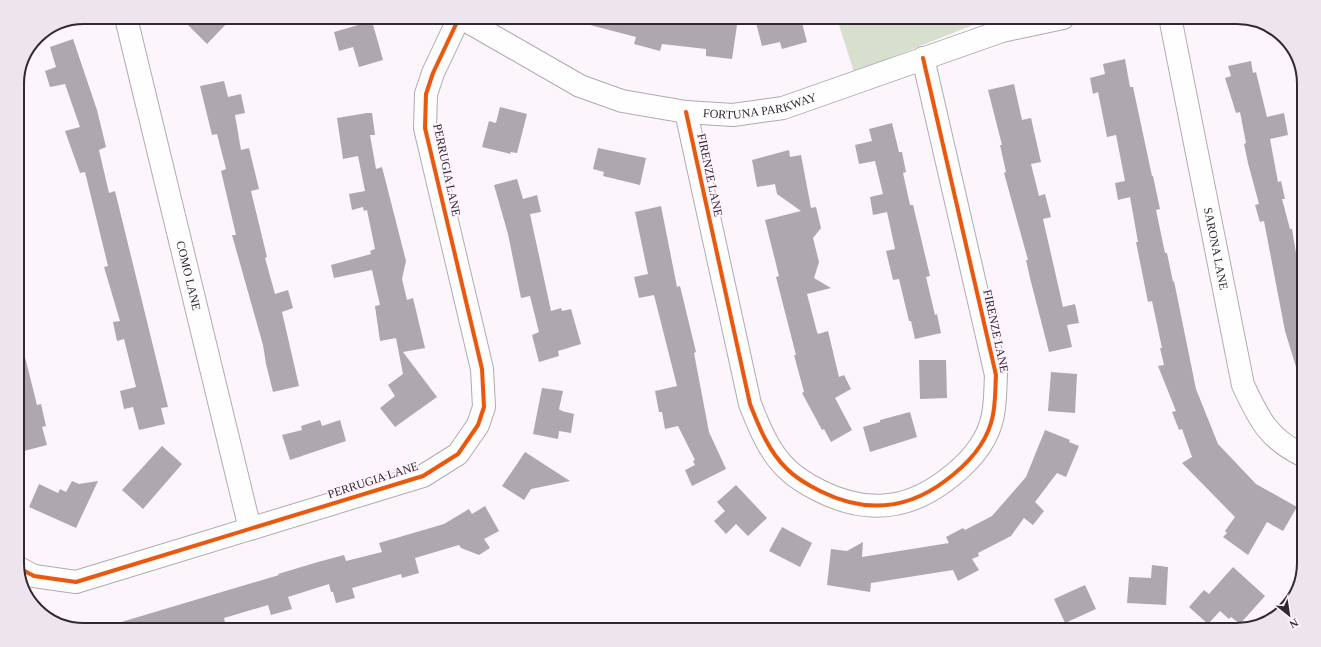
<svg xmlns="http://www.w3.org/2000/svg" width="1321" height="647" font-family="'Times New Roman',serif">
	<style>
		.green { fill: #d7dfcf }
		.building { fill: #aea7ae }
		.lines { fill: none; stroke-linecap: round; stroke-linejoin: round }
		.minor-casing { stroke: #b0aab0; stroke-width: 24 }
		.minor { stroke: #fffeff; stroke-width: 22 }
		.cycleway-casing { stroke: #fef4fe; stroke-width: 6 }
		.cycleway { stroke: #e8590c; stroke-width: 4 }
		.labels { text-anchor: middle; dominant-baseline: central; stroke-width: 4; stroke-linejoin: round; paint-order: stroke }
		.street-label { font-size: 12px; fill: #312932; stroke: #fef4fe }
		.rim { fill: none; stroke: #312932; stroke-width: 2 }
	</style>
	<rect width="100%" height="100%" fill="#fcf6fc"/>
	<!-- green -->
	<path class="green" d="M991 18 854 72 837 19Z"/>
	<!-- building -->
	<g class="building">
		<path d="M689 19 737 25 732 59 706 56V49L662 44 660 51 634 44 636 37 590 25V20Z"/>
		<path d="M755 19H801L807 42 782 49 780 42 762 46Z"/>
		<path d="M184 21H229L207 44Z"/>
		<path d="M372 21 383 60 359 67 353 47 339 51 334 32Z"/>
		<path d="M73 39 97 110 106 147 99 150 109 193 115 191 168 407 161 408 165 424 139 430 133 407 124 409 120 391 136 387 124 339 117 341 113 322 120 321 104 267 108 266 85 172 80 173 65 131 80 127 65 84 50 87 45 71 56 67 50 47Z"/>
		<path d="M1125 59 1130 87H1133L1152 176H1153L1160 209 1156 210 1165 253H1167L1173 282 1174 281 1196 389 1218 444 1256 484 1297 507 1283 531 1267 522 1248 555 1223 537 1227 533 1225 531 1235 517 1182 463 1192 457 1182 429 1179 430 1172 412 1176 411 1158 366 1164 365 1160 348H1162L1152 301 1148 302 1136 242H1138L1130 197 1118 200 1115 183 1125 181 1116 135 1107 137 1098 92 1093 94 1090 78 1105 74 1103 64Z"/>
		<path d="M1251 61 1253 73 1256 72 1267 117 1284 113 1288 135 1270 139 1278 182 1281 181 1285 199H1282L1290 229H1292L1296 253 1304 252V379L1300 380 1285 331 1264 221 1260 222 1255 205 1259 204 1248 163 1244 144 1246 143 1240 112 1236 113 1225 78 1231 76 1228 66Z"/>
		<path d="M224 81 228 97 241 94 245 113 235 115 241 150 249 148 259 189 251 191 267 257 265 258 275 294 288 290 293 308 282 312 299 386 273 392 266 364 263 345 232 235H236L221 171 226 169 217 134 212 135 200 86Z"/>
		<path d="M1014 84 1022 120 1031 118 1041 162 1031 164 1039 196 1045 194 1051 217 1043 219 1063 307 1075 304 1079 323 1067 325 1072 347 1049 352 1030 278 1026 260H1028L1004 173 1006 172 1000 145H1002L988 90Z"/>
		<path d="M500 107 527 114 517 153 510 152 511 154 482 147 489 121 496 123Z"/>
		<path d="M367 113H372L375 135H370L376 169 382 167 406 261 402 279 407 300 413 298 425 348 403 352 437 397 395 427 380 408 395 396 388 385 403 374 396 338 380 341 375 306 380 305 372 270 334 278 331 265 371 254 370 251 375 249 367 210 364 211 363 207 352 210 349 194 365 191 358 156 343 159 337 118Z"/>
		<path d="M892 123 899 152H902L906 172 903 173 910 205H913L930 276 926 277 935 315 937 314 941 333 915 339 911 321H909L899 279 893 280 886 251 895 249 887 212 873 215 870 197 883 194 875 161 859 164 855 145 872 141 869 129Z"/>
		<path d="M598 148 646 158 640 185 603 176 604 172 593 169Z"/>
		<path d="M789 150 790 157 801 155 811 208 816 207 821 228 813 238 819 262 814 278 831 288 807 294 817 332 818 334 828 331 839 377 844 375 851 389 835 398 852 430 831 442 824 429 822 430 802 393 804 392 794 355H796L776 277 779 276 765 220 801 211 777 194 775 184 757 187 752 160Z"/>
		<path d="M517 179 523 199 537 195 541 212 530 214 551 311 561 308 562 311 571 309 581 344 558 351 559 356 539 362 532 335 539 332 530 296 521 298 508 234 494 185Z"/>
		<path d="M661 206 677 287 680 286 696 352 694 353 709 432 726 469 692 486 685 470 695 465 693 461 695 460 678 426 665 429 662 412H659L655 391 677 386 654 295 639 298 634 277 648 274 635 212Z"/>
		<path d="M17 349H23L37 405 41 404 46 426 42 427 47 445 20 452V450H17Z"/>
		<path d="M919 360H946L947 398 920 399Z"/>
		<path d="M1051 372 1077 374 1075 413 1048 411Z"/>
		<path d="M542 388 563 391 559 409 562 411 574 414 571 433 559 431 558 439 533 434Z"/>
		<path d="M910 412 917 437 870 452 863 427 880 422V420Z"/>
		<path d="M320 420 322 426 340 420 346 441 290 460 282 435 302 430 301 426Z"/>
		<path d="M1045 430 1070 440 1069 442 1079 446 1066 477 1057 473 1035 502 1044 511 1033 525 1024 518 1011 536 978 553 979 556 972 559 979 570 958 581 953 570 871 583 870 592 827 585 831 549 847 551 863 542 862 557 949 543 946 537 963 528 965 530 992 516 1026 477Z"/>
		<path d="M162 446 182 464 143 509 122 490Z"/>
		<path d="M525 452 570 481 531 489 524 500 502 486Z"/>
		<path d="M72 481 79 484 98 481 76 528 29 507 39 484 58 493 60 489 66 492Z"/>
		<path d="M736 485 767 518 748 536 736 524 726 534 714 521 725 511 717 502Z"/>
		<path d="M485 506 499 531 484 539 490 548 479 555 461 548 459 545 415 558 419 573 402 578 401 574 352 588 355 598 336 603 333 592H331L329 584 288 597 292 609 271 615 268 605 224 618 226 627 217 630H205L203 624 199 626 198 624 179 630H109L108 626 279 575 278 574 318 562 344 555 346 561 382 552 379 543 444 524 469 509 472 514Z"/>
		<path d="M782 527 812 543 800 567 769 551Z"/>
		<path d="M1152 565 1168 567 1166 605 1127 603 1129 577 1151 578Z"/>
		<path d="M1233 567 1265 596 1240 624 1231 617 1229 619 1220 611 1208 624 1189 607 1204 590 1209 594Z"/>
		<path d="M1085 585 1096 609 1065 623 1054 599Z"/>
	</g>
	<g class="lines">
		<defs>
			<g id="minor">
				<path id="s1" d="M1170 17 1243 385C1259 419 1268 439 1304 456"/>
				<path id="s2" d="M465 20 580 86 622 101 686 112 733 115 783 108 1002 31 1063 18"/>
				<path id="s3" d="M127 22 250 529"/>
				<path d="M686 112 750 404C759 427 769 452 787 469 797 479 808 485 820 491 864 513 905 511 945 481 964 467 984 447 991 423 996 408 995 390 996 375L923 58"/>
				<path d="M17 567 34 576 76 582 423 476 458 454 478 425 484 407 482 369 425 128 426 94 433 73 458 20"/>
			</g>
		</defs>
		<!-- minor casing -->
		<use href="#minor" class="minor-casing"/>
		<!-- minor -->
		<use href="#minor" class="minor"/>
		<defs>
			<g id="cycleway">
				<path d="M686 112 750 404C759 427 769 452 787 469 797 479 808 485 820 491 864 513 905 511 945 481 964 467 984 447 991 423 996 408 995 390 996 375L923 58"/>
				<path d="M17 567 34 576 76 582 423 476 458 454 478 425 484 407 482 369 425 128 426 94 433 73 458 20"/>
			</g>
		</defs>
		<!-- cycleway casing -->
		<use href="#cycleway" class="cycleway-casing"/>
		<!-- cycleway -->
		<use href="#cycleway" class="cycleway"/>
	</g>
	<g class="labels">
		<!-- street labels -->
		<g class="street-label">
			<text stroke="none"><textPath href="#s2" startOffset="317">FORTUNA PARKWAY</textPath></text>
			<text transform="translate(447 170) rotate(78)">PERRUGIA LANE</text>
			<text transform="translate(710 175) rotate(78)">FIRENZE LANE</text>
			<text stroke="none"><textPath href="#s1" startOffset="236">SARONA LANE</textPath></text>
			<text stroke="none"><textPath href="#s3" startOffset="261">COMO LANE</textPath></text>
			<text transform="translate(996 331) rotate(78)">FIRENZE LANE</text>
			<text transform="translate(373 480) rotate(-18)">PERRUGIA LANE</text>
		</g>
	</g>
	<!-- crop -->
	<path d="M0 0H1321V647H0ZM84 24H1237A60 60 0 0 1 1297 84V563A60 60 0 0 1 1237 623H84A60 60 0 0 1 24 563V84A60 60 0 0 1 84 24Z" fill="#eee4ee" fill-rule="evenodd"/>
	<path class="rim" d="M84 24H1237A60 60 0 0 1 1297 84V563A60 60 0 0 1 1237 623H84A60 60 0 0 1 24 563V84A60 60 0 0 1 84 24Z"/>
	<!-- north arrow -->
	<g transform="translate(1289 615) rotate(150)" stroke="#fef4fe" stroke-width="3" paint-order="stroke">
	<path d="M0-3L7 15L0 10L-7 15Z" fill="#312932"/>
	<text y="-6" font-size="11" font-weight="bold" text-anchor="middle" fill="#312932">N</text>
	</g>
</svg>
